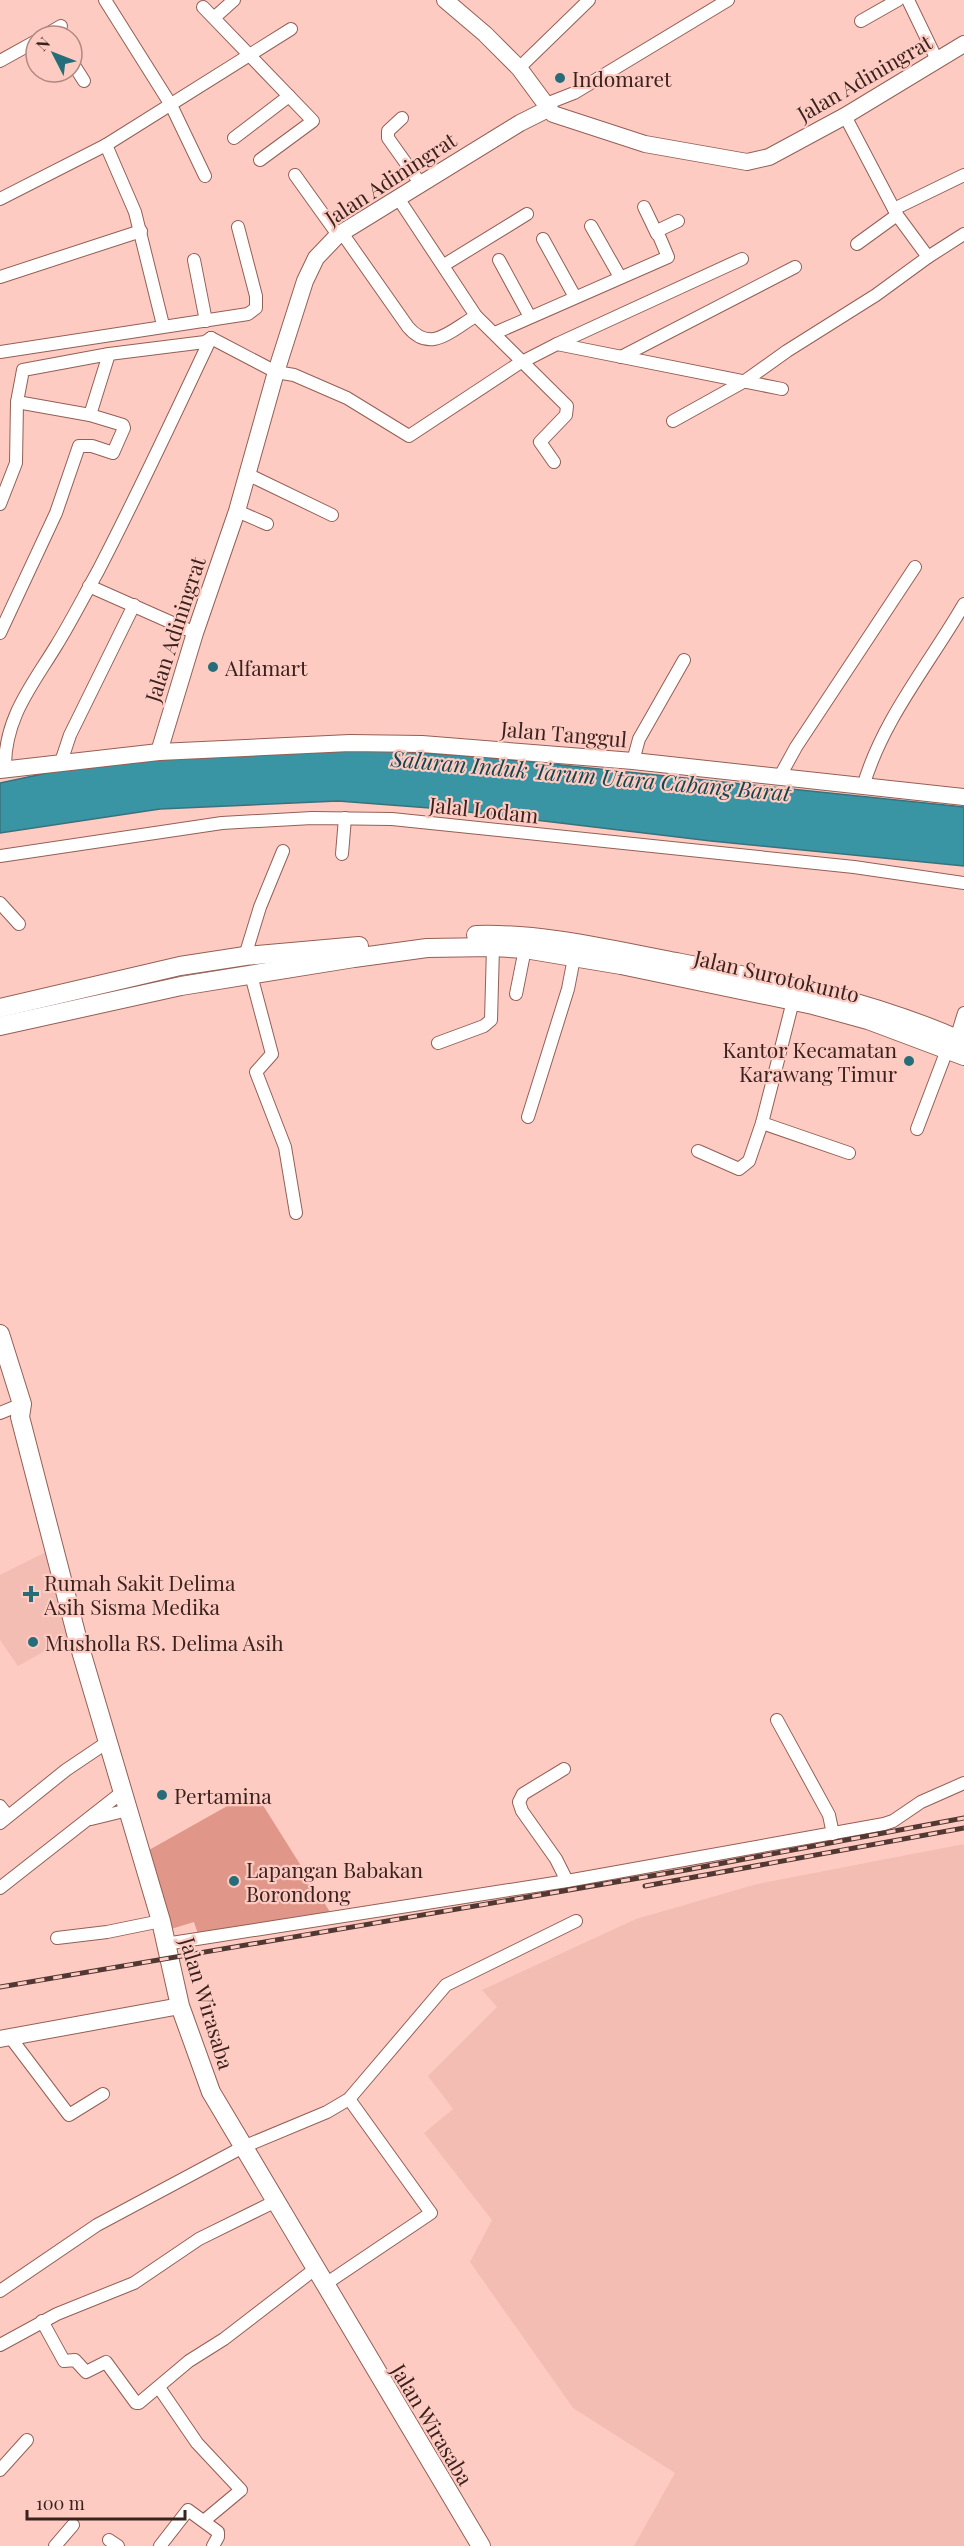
<svg xmlns="http://www.w3.org/2000/svg" width="964" height="2546" font-family="'Playfair Display',serif">
	<style>
		.built { fill: #f4bdb3 }
		.green { fill: #e09688 }
		.water { fill: #3994a4; stroke: #39727c; stroke-width: 1.5 }
		.lines { fill: none; stroke-linecap: round; stroke-linejoin: round }
		.street-casing { stroke: #945f55; stroke-width: 14 }
		.secondary-casing { stroke: #945f55; stroke-width: 18 }
		.primary-casing { stroke: #945f55; stroke-width: 20 }
		.street { stroke: #fff; stroke-width: 12 }
		.secondary { stroke: #fff; stroke-width: 16 }
		.primary { stroke: #fff; stroke-width: 18 }
		.rail-casing { stroke: #523833; stroke-width: 5 }
		.rail { stroke: #fdcbc2; stroke-width: 3; stroke-dasharray: 9; stroke-linecap: butt }
		.poi-dot { fill: #256d79; stroke: #fdcbc2; stroke-width: 2 }
		.labels { text-anchor: middle; dominant-baseline: central; stroke-width: 4.5; stroke-linejoin: round; paint-order: stroke }
		.street-label { font-size: 21px; fill: #3a231f; stroke: #fdcbc2 }
		.poi-label { font-size: 21px; fill: #3a231f; stroke: #fdcbc2; text-anchor: start }
		.water-label { font-size: 22px; font-style: italic; fill: #10464f; stroke: #fdcbc2 }
	</style>
	<rect width="100%" height="100%" fill="#fdcbc2"/>
	<!-- built -->
	<g class="built">
		<path d="M50 1550 72 1636 18 1666 0 1640V1575Z"/>
		<path d="M964 1844V2546H634L675 2473 573 2408 470 2262 492 2220 424 2133 453 2109 428 2076 497 2007 482 1990 636 1919 757 1884Z"/>
	</g>
	<!-- green -->
	<path class="green" d="M254 1791 330 1912 198 1934 194 1922 171 1929 149 1850Z"/>
	<!-- water -->
	<path class="water" d="M354 749 475 756 964 807V866L711 841 443 809 338 801 160 809 0 833V783L61 770 161 757Z"/>
	<g class="lines">
		<defs>
			<g id="street">
				<path d="M105 0 171 105 205 176"/>
				<path d="M908 0 937 60"/>
				<path d="M203 7 313 121 260 160"/>
				<path d="M215 17 234 0"/>
				<path d="M861 21 898 0"/>
				<path d="M44 36 61 26"/>
				<path d="M0 61 36 41"/>
				<path d="M72 62 84 81"/>
				<path d="M519 68 589 0"/>
				<path d="M546 104 574 93 728 0"/>
				<path d="M845 116 897 215 928 257 964 234"/>
				<path d="M402 118 388 131V138L420 183"/>
				<path d="M234 138 289 96"/>
				<path d="M106 145 135 212 163 325"/>
				<path d="M295 175 338 235"/>
				<path d="M398 198 476 316 567 406 566 415 540 442 554 462"/>
				<path d="M0 199 106 145 291 29"/>
				<path d="M644 207 657 234"/>
				<path d="M894 209 964 175"/>
				<path d="M591 226 620 277"/>
				<path d="M342 233 408 327C431 354 451 330 476 316"/>
				<path d="M543 239 575 297"/>
				<path d="M857 244 897 215"/>
				<path d="M194 260 206 321"/>
				<path d="M499 260 530 317"/>
				<path d="M444 265 527 214"/>
				<path d="M0 277 141 231"/>
				<path d="M495 333 668 257 657 231 678 221"/>
				<path d="M211 338 276 372 294 375 347 398 409 436 518 364 557 344 782 389"/>
				<path d="M557 344 742 259"/>
				<path d="M0 352 248 314 256 308V296L238 227"/>
				<path d="M621 357 795 267"/>
				<path d="M90 415 109 354"/>
				<path d="M673 421 745 381 787 351 876 295 928 257"/>
				<path d="M247 474 332 515"/>
				<path d="M0 504 16 463 17 402 23 370 109 354 205 342 211 338"/>
				<path d="M237 511 267 524"/>
				<path d="M89 586 195 633"/>
				<path d="M0 633 56 513 79 446H92L113 453 124 428 123 425 90 415 17 402"/>
				<path d="M633 761 639 739 684 660"/>
				<path d="M61 762 70 735 134 605"/>
				<path d="M5 769C4 719 31 687 56 646 71 622 84 596 98 571 138 494 174 416 211 338"/>
				<path d="M779 778 796 747 915 567"/>
				<path d="M863 787C882 720 930 663 964 604"/>
				<path d="M342 854 345 818"/>
				<path d="M0 856 222 823 312 818 392 819 854 867 964 883"/>
				<path d="M0 903 19 924"/>
				<path d="M245 956 260 907 283 851"/>
				<path d="M251 975 272 1054 256 1072 285 1147 296 1213"/>
				<path d="M516 994 525 949"/>
				<path d="M956 1039 964 1013"/>
				<path d="M438 1043 484 1026 491 1020 493 947"/>
				<path d="M528 1117 568 989 574 958"/>
				<path d="M762 1123 849 1153"/>
				<path d="M917 1129 947 1050"/>
				<path d="M698 1151 739 1169 749 1161 762 1123 793 1001"/>
				<path d="M0 1413 22 1404"/>
				<path d="M777 1720 829 1815 833 1834"/>
				<path d="M564 1769 523 1794 519 1802 522 1811 556 1859 567 1881"/>
				<path d="M0 1806 8 1816"/>
				<path d="M91 1819 128 1810"/>
				<path d="M0 1823 66 1770 109 1741"/>
				<path d="M0 1888 121 1793"/>
				<path d="M57 1938 107 1932 161 1921"/>
				<path d="M165 1944 567 1881 884 1824 893 1821 921 1802 964 1783"/>
				<path d="M10 2037 69 2115 103 2094"/>
				<path d="M324 2285 431 2213 349 2099"/>
				<path d="M0 2291 97 2225 243 2147 327 2112 349 2099 446 1985 576 1921"/>
				<path d="M42 2321 64 2361 75 2360 86 2372 106 2362 136 2403H139L189 2361 224 2339 315 2269"/>
				<path d="M0 2345 57 2314 134 2283 199 2239 274 2202"/>
				<path d="M160 2389 197 2443 241 2490 205 2520"/>
				<path d="M0 2470 27 2440"/>
				<path d="M109 2540 118 2546"/>
				<path d="M55 2546 73 2525"/>
				<path d="M160 2546 188 2510 218 2532V2537L213 2546"/>
			</g>
			<g id="secondary">
				<path d="M445 0 485 34 519 68 553 114 645 144 747 162 769 157 845 116 964 44"/>
				<path d="M159 752 195 633 237 511 276 372 305 281 316 258 338 235 520 123 548 109"/>
				<path d="M0 770 159 752 350 743 422 744 633 761 964 797"/>
				<path d="M0 2039 180 2006"/>
			</g>
			<g id="primary">
				<path d="M476 935C540 933 603 948 666 960 767 980 869 999 964 1042"/>
				<path d="M0 1008 180 966 245 956 359 946"/>
				<path d="M0 1026 181 986 354 958 427 948 493 947 525 949 621 965 813 1005 868 1020 964 1056"/>
				<path d="M0 1334 22 1404 20 1417 78 1641 161 1921 180 2006 211 2092 481 2546"/>
			</g>
		</defs>
		<!-- street casing -->
		<use href="#street" class="street-casing"/>
		<!-- secondary casing -->
		<use href="#secondary" class="secondary-casing"/>
		<!-- primary casing -->
		<use href="#primary" class="primary-casing"/>
		<!-- street -->
		<use href="#street" class="street"/>
		<!-- secondary -->
		<use href="#secondary" class="secondary"/>
		<!-- primary -->
		<use href="#primary" class="primary"/>
		<defs>
			<g id="rail">
				<path d="M645 1886 964 1828"/>
				<path d="M0 1987 686 1870 964 1818"/>
			</g>
		</defs>
		<!-- rail casing -->
		<use href="#rail" class="rail-casing"/>
		<!-- rail -->
		<use href="#rail" class="rail"/>
	</g>
	<!-- markers -->
	<g class="poi-dot">
		<circle cx="560" cy="78" r="6"/>
		<circle cx="213" cy="667" r="6"/>
		<circle cx="909" cy="1061" r="6"/>
		<path d="M28 1585h6v6h6v6h-6v6h-6v-6h-6v-6h6z"/>
		<circle cx="33" cy="1642" r="6"/>
		<circle cx="162" cy="1795" r="6"/>
		<circle cx="234" cy="1881" r="6"/>
	</g>
	<g class="labels">
		<!-- street labels -->
		<g class="street-label">
			<text transform="translate(864 77) rotate(-30)">Jalan Adiningrat</text>
			<text transform="translate(390 178) rotate(-33)">Jalan Adiningrat</text>
			<text transform="translate(174 629) rotate(-72)">Jalan Adiningrat</text>
			<text transform="translate(564 733) rotate(5)">Jalan Tanggul</text>
			<text transform="translate(484 809) rotate(6)">Jalal Lodam</text>
			<text transform="translate(777 975) rotate(13)">Jalan Surotokunto</text>
			<text transform="translate(208 2003) rotate(73)">Jalan Wirasaba</text>
			<text transform="translate(433 2424) rotate(59)">Jalan Wirasaba</text>
		</g>
		<!-- poi labels -->
		<g class="poi-label">
			<text x="572" y="78">Indomaret</text>
			<text x="225" y="667">Alfamart</text>
			<text x="897" y="1049" text-anchor="end">Kantor Kecamatan<tspan x="897" dy="24">Karawang Timur</tspan></text>
			<text x="44" y="1582">Rumah Sakit Delima<tspan x="44" dy="24">Asih Sisma Medika</tspan></text>
			<text x="45" y="1642">Musholla RS. Delima Asih</text>
			<text x="174" y="1795">Pertamina</text>
			<text x="246" y="1869">Lapangan Babakan<tspan x="246" dy="24">Borondong</tspan></text>
		</g>
		<!-- water labels -->
		<g class="water-label">
			<text transform="translate(591 775) rotate(5)">Saluran Induk Tarum Utara Cabang Barat</text>
		</g>
	</g>
	<!-- north arrow -->
	<g transform="translate(54 54) rotate(312)"><circle r="28" fill="#fdcbc2" stroke="#af8881" stroke-width="1.5"/>
	<path d="M0-4.5L10 22L0 15L-10 22Z" fill="#256d79"/>
	<text y="-9" font-size="16" font-weight="bold" text-anchor="middle" fill="#3a231f">N</text>
	</g>
	<!-- scale -->
	<path d="M27 2510v9h158v-9" fill="none" stroke="#3a231f" stroke-width="3"/>
	<text x="36" y="2510" font-size="18" fill="#3a231f" stroke="#fdcbc2" stroke-width="4.5" paint-order="stroke">100 m</text>
</svg>
